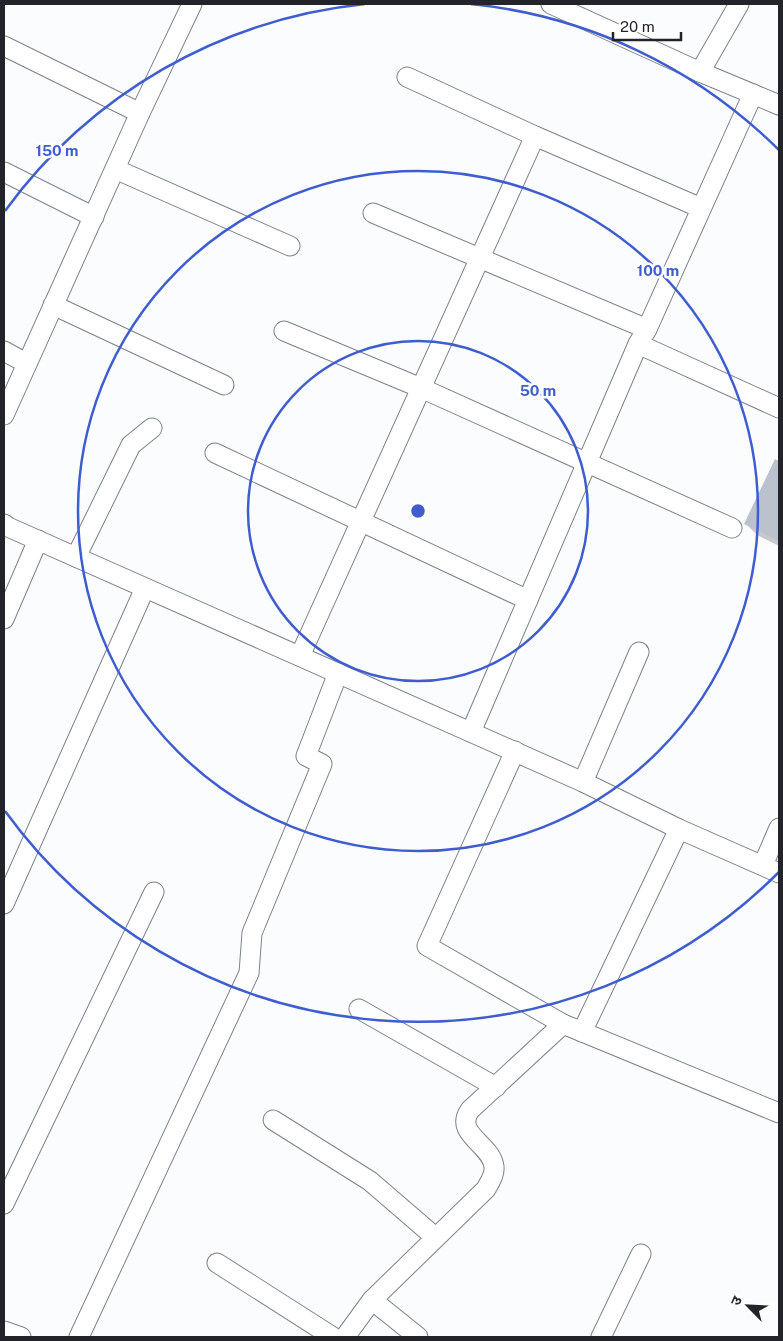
<svg xmlns="http://www.w3.org/2000/svg" width="783" height="1341" font-family="'Public Sans','Noto Sans Devanagari',sans-serif">
	<style>
		.shadow { fill: #0003 }
		.building { fill: #bcc1ce }
		.lines { fill: none; stroke-linecap: round; stroke-linejoin: round }
		.street-casing { stroke: #7d818d; stroke-width: 21 }
		.street { stroke: #fff; stroke-width: 19 }
		.ring { fill: none; stroke: #3f5dcf; stroke-width: 2.5 }
		.centre { fill: #3f5dcf; stroke: #fff; stroke-width: 2.5 }
		.ring-label { font-size: 15px; text-anchor: middle; font-weight: bold; fill: #3f5dcf; stroke: #fff; stroke-width: 5; stroke-linejoin: round; paint-order: stroke }
	</style>
	<rect width="100%" height="100%" fill="#fafcfe"/>
	<!-- shadow -->
	<path class="shadow" d="M776 460 779 462V546L757 535 746 524Z"/>
	<!-- building -->
	<path class="building" d="M775 459 779 461V541L744 524Z"/>
	<g class="lines">
		<defs>
			<g id="street">
				<path d="M551 4 700 72 779 105"/>
				<path d="M4 46 140 113"/>
				<path d="M700 72 739 4"/>
				<path d="M407 77 535 136"/>
				<path d="M753 94 647 329 638 344 779 408"/>
				<path d="M115 169 290 246"/>
				<path d="M4 172 94 217"/>
				<path d="M373 213 647 329"/>
				<path d="M53 305 224 385"/>
				<path d="M284 331 421 388 732 528"/>
				<path d="M4 351 26 363"/>
				<path d="M4 415 140 113 192 4"/>
				<path d="M215 453 528 600"/>
				<path d="M4 524 8 527 583 782 679 829 779 873"/>
				<path d="M76 557 131 445 152 428"/>
				<path d="M4 619 38 540"/>
				<path d="M300 656 535 136 701 208"/>
				<path d="M471 732 638 344"/>
				<path d="M515 751 427 946 563 1024"/>
				<path d="M583 782 639 652"/>
				<path d="M763 865 779 828"/>
				<path d="M4 904 145 588"/>
				<path d="M359 1009 496 1087"/>
				<path d="M582 1032 679 829"/>
				<path d="M273 1120 370 1181 435 1237"/>
				<path d="M4 1204 154 892"/>
				<path d="M217 1263 333 1337"/>
				<path d="M372 1300 486 1189C489 1183 495 1175 494 1167 492 1144 453 1134 470 1110L563 1024 779 1113"/>
				<path d="M4 1331 21 1337"/>
				<path d="M79 1337 249 973 252 933 322 764 306 756 338 673"/>
				<path d="M345 1337 372 1300 418 1337"/>
				<path d="M601 1337 641 1254"/>
			</g>
		</defs>
		<!-- street casing -->
		<use href="#street" class="street-casing"/>
		<!-- street -->
		<use href="#street" class="street"/>
	</g>
	<!-- distance rings -->
	<g class="ring">
		<circle cx="418" cy="511" r="170"/>
		<circle cx="418" cy="511" r="340"/>
		<path d="M779 872A510 510 0 0 1 5 811M5 211A510 510 0 0 1 365 4M471 4A510 510 0 0 1 779 150"/>
	</g>
	<circle cx="418" cy="511" r="8" class="centre"/>
	<g class="ring-label">
		<text x="57" y="156">150 m</text>
		<text x="658" y="276">100 m</text>
		<text x="538" y="396">50 m</text>
	</g>
	<!-- border -->
	<rect width="783" height="1341" fill="none" stroke="#222429" stroke-width="10"/>
	<!-- north arrow -->
	<g transform="translate(748 1306) rotate(294)" stroke="#ffffff" stroke-width="4" paint-order="stroke">
	<path d="M0-4L9 19L0 12L-9 19Z" fill="#222429"/>
	<text y="-8" font-size="14" font-weight="bold" text-anchor="middle" fill="#222429">उ</text>
	</g>
	<!-- scale -->
	<path d="M613 32v8h68v-8" fill="none" stroke="#222429" stroke-width="2.5"/>
	<text x="620" y="32" font-size="15" fill="#222429" stroke="#ffffff" stroke-width="4" paint-order="stroke">20 m</text>
</svg>
